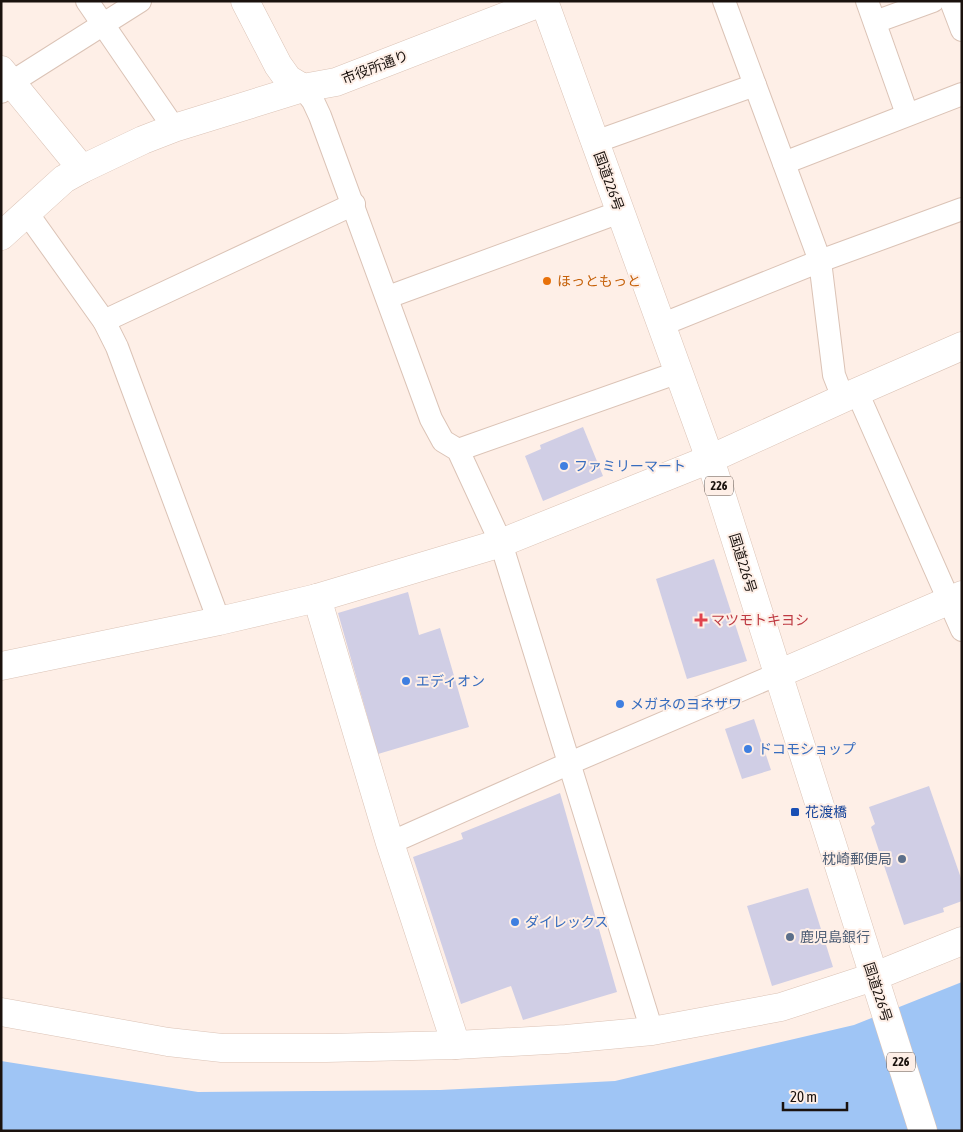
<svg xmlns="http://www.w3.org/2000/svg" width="963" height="1132" font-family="'Asap Condensed','Noto Sans JP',sans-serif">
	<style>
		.water { fill: #9fc5f5 }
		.building { fill: #d0cee5 }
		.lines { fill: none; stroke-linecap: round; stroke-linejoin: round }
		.street-casing { stroke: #dbc3b6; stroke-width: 24 }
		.secondary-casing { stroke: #dbc3b6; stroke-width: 29 }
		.highway-casing { stroke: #dbc3b6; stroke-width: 29 }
		.street { stroke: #fff; stroke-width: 22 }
		.secondary { stroke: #fff; stroke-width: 28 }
		.highway { stroke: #fff; stroke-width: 28 }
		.food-dot { fill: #e8710a; stroke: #feefe7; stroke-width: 2 }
		.shop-dot { fill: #3f7fe0; stroke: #feefe7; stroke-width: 2 }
		.health-dot { fill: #e0444e; stroke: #feefe7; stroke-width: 2 }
		.transit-dot { fill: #1a4fb4; stroke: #feefe7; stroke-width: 2 }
		.service-dot { fill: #5c6f8a; stroke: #feefe7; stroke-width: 2 }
		.labels { text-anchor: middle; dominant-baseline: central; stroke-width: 4; stroke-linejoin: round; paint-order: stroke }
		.shield { fill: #feefe7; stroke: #5e544f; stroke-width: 1 }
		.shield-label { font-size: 12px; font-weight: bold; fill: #1a120e }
		.street-label { font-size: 14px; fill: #1a120e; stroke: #feefe7 }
		.food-label { font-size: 14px; fill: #c56008; stroke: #feefe7; text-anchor: start }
		.shop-label { font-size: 14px; fill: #366cbe; stroke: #feefe7; text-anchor: start }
		.health-label { font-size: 14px; fill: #be3a42; stroke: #feefe7; text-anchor: start }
		.transit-label { font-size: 14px; fill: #164399; stroke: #feefe7; text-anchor: start }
		.service-label { font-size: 14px; fill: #4e5e75; stroke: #feefe7; text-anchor: end }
	</style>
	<rect width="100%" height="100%" fill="#feefe7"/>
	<!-- water -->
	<path class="water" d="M962 982V1131H1V1061L198 1092 440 1090 615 1081 854 1025Z"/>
	<!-- building -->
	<g class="building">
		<path d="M583 427 603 476 543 501 525 456 541 449 540 445Z"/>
		<path d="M714 559 747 661 687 679 656 579Z"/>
		<path d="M408 592 419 635 440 628 469 727 378 754 338 613Z"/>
		<path d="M754 719 771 770 742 779 725 729Z"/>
		<path d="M929 786 962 881V901L943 908 944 912 904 925 871 827 875 824 869 807Z"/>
		<path d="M560 793 617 992 523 1020 511 986 461 1004 413 857 463 839 461 833Z"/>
		<path d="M808 888 833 967 772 986 747 906Z"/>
	</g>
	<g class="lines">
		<defs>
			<g id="street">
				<path d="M87 1 174 128"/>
				<path d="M724 1 820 261 834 375 843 398"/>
				<path d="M867 1 907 114"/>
				<path d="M951 1 962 30"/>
				<path d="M875 22 933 1"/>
				<path d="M303 88 313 101 320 116 431 419 443 441 458 450 501 543 652 1031"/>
				<path d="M1 92 12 82 140 1"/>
				<path d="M595 142 755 85"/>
				<path d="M784 163 962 94"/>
				<path d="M27 213 104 321 117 347 219 621"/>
				<path d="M388 297 620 212"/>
				<path d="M104 321 354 204"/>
				<path d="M661 325 820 261 962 209"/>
				<path d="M857 392 962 630"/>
				<path d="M458 450 679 372"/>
				<path d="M390 843 570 763 778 674"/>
			</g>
			<g id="secondary">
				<path d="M245 1 278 65 288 79 303 88 336 82 545 1"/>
				<path d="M1 70 82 169"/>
				<path d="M1 236 64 179 82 169 143 140 174 128 303 88"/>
				<path d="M317 598 390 843 456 1045"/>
				<path d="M1 666 219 621 317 598 501 543 710 459 857 392 962 346"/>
				<path d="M778 674 962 595"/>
				<path d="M1 1012 168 1042 222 1048H326L456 1045 566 1039 652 1031 781 1007 873 977 962 941"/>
			</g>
			<path id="highway" d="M544 1 710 459 923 1131"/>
		</defs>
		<!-- street casing -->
		<use href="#street" class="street-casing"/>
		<!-- secondary casing -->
		<use href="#secondary" class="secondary-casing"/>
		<!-- highway casing -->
		<use href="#highway" class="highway-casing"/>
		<!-- street -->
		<use href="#street" class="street"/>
		<!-- secondary -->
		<use href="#secondary" class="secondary"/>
		<!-- highway -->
		<use href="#highway" class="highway"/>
	</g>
	<!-- markers -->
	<circle class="food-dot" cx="547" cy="281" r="5"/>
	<g class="shop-dot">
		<circle cx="564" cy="466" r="5"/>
		<circle cx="406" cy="681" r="5"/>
		<circle cx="620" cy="704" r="5"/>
		<circle cx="748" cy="749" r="5"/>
		<circle cx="515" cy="922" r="5"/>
	</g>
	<path class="health-dot" d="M698.5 612.5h5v5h5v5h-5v5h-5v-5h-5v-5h5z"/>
	<rect class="transit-dot" x="790" y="807" width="10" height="10" rx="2.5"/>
	<g class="service-dot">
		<circle cx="902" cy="859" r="5"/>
		<circle cx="790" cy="937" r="5"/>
	</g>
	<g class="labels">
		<!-- shield labels -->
		<g class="shield">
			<rect x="705" y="476.5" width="28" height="19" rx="4"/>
			<rect x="887" y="1052.5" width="28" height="19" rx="4"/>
		</g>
		<g class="shield-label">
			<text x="719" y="486">226</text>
			<text x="901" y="1062">226</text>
		</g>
		<!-- street labels -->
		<g class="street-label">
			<text transform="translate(375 67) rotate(-21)">市役所通り</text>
			<text transform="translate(609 181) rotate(70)">国道226号</text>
			<text transform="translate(743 563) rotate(73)">国道226号</text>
			<text transform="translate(878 992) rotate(72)">国道226号</text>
		</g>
		<!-- food labels -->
		<g class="food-label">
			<text x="557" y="281">ほっともっと</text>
		</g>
		<!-- shop labels -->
		<g class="shop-label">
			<text x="574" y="466">ファミリーマート</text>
			<text x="416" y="681">エディオン</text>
			<text x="630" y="704">メガネのヨネザワ</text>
			<text x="758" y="749">ドコモショップ</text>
			<text x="525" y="922">ダイレックス</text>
		</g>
		<!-- health labels -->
		<g class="health-label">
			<text x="711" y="620">マツモトキヨシ</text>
		</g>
		<!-- transit labels -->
		<g class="transit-label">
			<text x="805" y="812">花渡橋</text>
		</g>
		<!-- service labels -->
		<g class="service-label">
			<text x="892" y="859">枕崎郵便局</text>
			<text x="800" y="937" text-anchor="start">鹿児島銀行</text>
		</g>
	</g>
	<!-- border -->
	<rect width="963" height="1132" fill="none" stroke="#1a120e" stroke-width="5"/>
	<!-- scale -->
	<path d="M783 1102v8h64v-8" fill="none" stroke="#1a120e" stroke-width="2.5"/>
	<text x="790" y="1102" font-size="15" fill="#1a120e" stroke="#feefe7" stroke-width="4" paint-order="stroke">20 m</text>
</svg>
